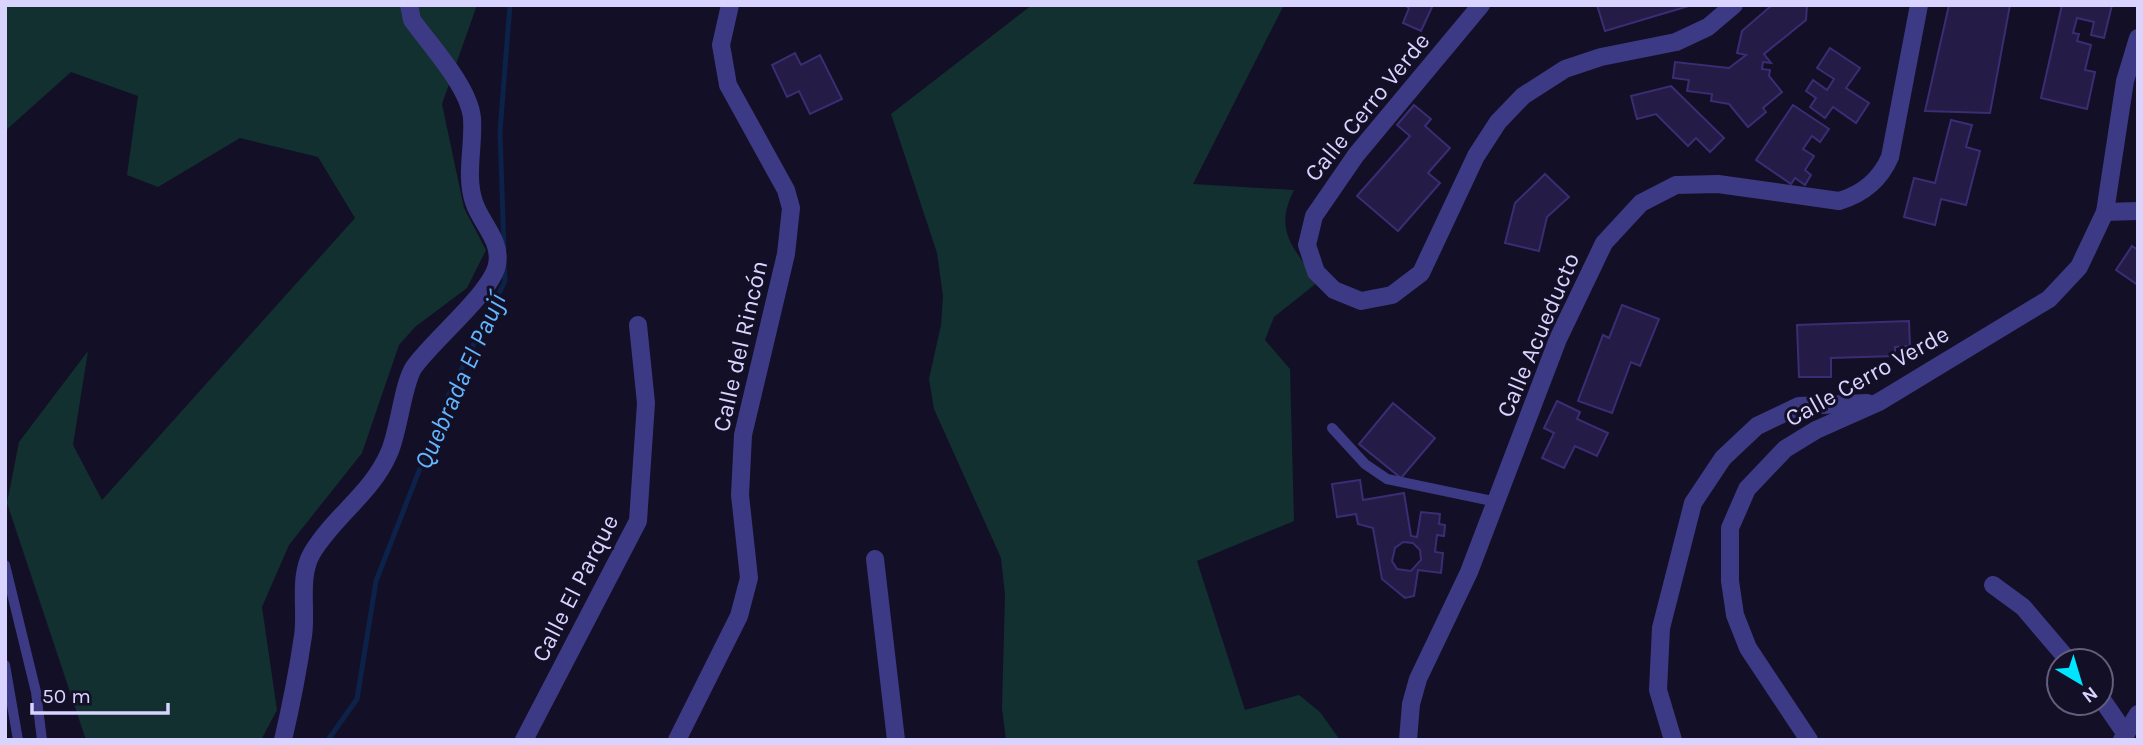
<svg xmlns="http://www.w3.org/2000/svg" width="2143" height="745" font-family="Karla,sans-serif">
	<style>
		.green { fill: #12302f }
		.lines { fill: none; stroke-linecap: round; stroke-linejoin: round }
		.stream { stroke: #0c2248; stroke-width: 5 }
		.building { fill: #241b47; stroke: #3b2d73; stroke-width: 2; fill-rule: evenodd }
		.service { stroke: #3d3a85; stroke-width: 10 }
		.minor { stroke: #3d3a85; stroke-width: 18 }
		.labels { text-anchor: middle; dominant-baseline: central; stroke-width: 6; stroke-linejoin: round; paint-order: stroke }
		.street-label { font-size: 24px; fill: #d9d4ff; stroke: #130f26 }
		.water-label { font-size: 26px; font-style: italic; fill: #62b6ff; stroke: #130f26 }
	</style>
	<rect width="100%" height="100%" fill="#130f26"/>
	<!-- green -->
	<g class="green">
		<path d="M5 5H477L442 104 464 208 486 250 467 288 415 327 399 345 362 453 289 545 262 607 277 710 261 740H86L7 503 19 442 88 351 73 445 102 500 355 218 318 157 240 138 158 187 127 175 138 96 71 72 5 131Z"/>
		<path d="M1032 5H1284L1193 184 1294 190C1273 232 1294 248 1318 282L1274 317 1265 340 1290 369 1294 521 1197 561 1245 710 1299 695 1320 712 1340 740H1006L1002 708 1005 595 1001 558 934 409 929 379 941 325 943 296 937 253 891 114Z"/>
	</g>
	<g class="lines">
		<!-- stream -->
		<g class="stream">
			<path d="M504 250 500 131 510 5"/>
			<path d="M328 740 357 699 376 581 449 394 505 281 504 263"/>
		</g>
	</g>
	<!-- building -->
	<g class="building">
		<path d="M1404 5H1433L1421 31 1403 23 1409 8Z"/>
		<path d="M1597 5H1692L1605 31Z"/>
		<path d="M1772 5H1807L1806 20 1764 54 1771 63 1763 62 1762 69 1770 70 1769 76 1782 92 1763 108 1766 112 1748 127 1729 104 1711 101 1712 94 1687 91 1689 80 1673 78 1675 62 1729 68 1746 55 1737 53 1742 31Z"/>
		<path d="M1949 5H2010L1990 113 1925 111Z"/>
		<path d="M2062 5H2112L2104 38 2091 35 2094 22 2077 18 2073 33 2079 34 2077 41 2091 45 2085 70 2095 72 2087 109 2041 98Z"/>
		<path d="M1830 48 1860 68 1846 88 1869 103 1856 123 1833 107 1825 118 1810 107 1816 98 1806 91 1813 80 1827 90 1834 79 1817 68Z"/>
		<path d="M795 53 801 65 820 55 842 99 810 114 799 91 787 97 772 65Z"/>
		<path d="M1671 86 1724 138 1710 152 1696 138 1688 146 1656 114 1637 119 1631 96Z"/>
		<path d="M1414 105 1431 119 1425 126 1450 148 1428 173 1440 183 1398 231 1357 196 1410 136 1397 125Z"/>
		<path d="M1793 105 1829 129 1820 142 1812 136 1803 149 1814 156 1805 170 1811 175 1805 185 1795 178 1791 184 1756 160Z"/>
		<path d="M1951 120 1972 125 1966 147 1980 151 1966 205 1941 199 1935 225 1904 217 1914 178 1935 183Z"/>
		<path d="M1545 174 1569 197 1547 217 1539 251 1505 243 1515 203Z"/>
		<path d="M2132 246 2138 250V285L2116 270Z"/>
		<path d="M1622 305 1659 319 1640 366 1631 362 1612 413 1578 401 1603 335 1609 338Z"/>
		<path d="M1909 321 1910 346 1895 347V356L1831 358V377H1799L1797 325Z"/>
		<path d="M1557 401 1580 412 1577 419 1608 433 1597 456 1575 446 1564 468 1542 458 1554 433 1544 428Z"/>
		<path d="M1393 403 1435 438 1401 478 1359 444Z"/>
		<path d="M1360 480 1363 500 1404 493 1411 536 1417 537 1421 512 1440 514 1439 524 1445 525 1444 536 1437 535 1435 552 1443 553 1441 573 1418 570 1414 596 1405 598 1382 579 1373 528 1358 524 1356 514 1337 517 1332 484ZM1403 542 1413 543 1420 550 1421 560 1411 571 1397 569 1392 561 1395 548Z"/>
	</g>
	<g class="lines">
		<!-- service -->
		<g class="service">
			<path d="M1332 428 1365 464 1387 479 1497 502"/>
			<path d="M5 565 36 692 42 740"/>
			<path d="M5 665 18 740"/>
		</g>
		<!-- minor -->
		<g class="minor">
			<path d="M1481 5 1356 155 1314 216 1307 245 1316 272 1334 290 1361 301 1392 295 1421 273 1476 156 1498 122 1523 96 1565 69 1601 57 1676 42 1708 27 1734 5"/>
			<path d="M2105 212 2138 211"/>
			<path d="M875 559 896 740"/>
			<path d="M1993 585 2023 607 2069 661"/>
			<path d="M2101 698 2125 733"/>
			<path d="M283 740C291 706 298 670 303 636 307 610 298 577 312 553 334 516 372 493 389 453 399 431 403 383 414 367 433 340 491 293 497 265 502 240 481 224 474 202 465 176 474 146 472 118 469 87 431 46 412 20L409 5"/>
			<path d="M524 740 638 521 646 403 638 325"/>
			<path d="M677 740 739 616 749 578 740 495 743 435 786 254 791 208 786 190 728 85 721 45 730 5"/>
			<path d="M1408 740 1411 704 1418 679 1469 572 1558 339 1604 243 1641 203 1676 185 1718 184 1839 201C1863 194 1880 180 1890 157L1919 5"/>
			<path d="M1673 740 1658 690 1661 628 1693 503 1723 458 1757 426 1799 406 1867 403"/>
			<path d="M1809 740 1748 648 1735 615 1730 581V528L1747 489 1785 449 1816 430 1879 402 2049 299 2079 267 2105 212 2125 81 2138 38"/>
			<path d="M2122 740 2138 714"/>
		</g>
	</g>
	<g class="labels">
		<!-- street labels -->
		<g class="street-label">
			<text transform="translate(1367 107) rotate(-51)">Calle Cerro Verde</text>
			<text transform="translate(1538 335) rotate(-67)">Calle Acueducto</text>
			<text transform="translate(740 346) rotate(-77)">Calle del Rincón</text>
			<text transform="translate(1867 376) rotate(-29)">Calle Cerro Verde</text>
			<text transform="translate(575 588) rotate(-63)">Calle El Parque</text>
		</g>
		<!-- water labels -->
		<g class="water-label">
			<text transform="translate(460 381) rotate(-66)">Quebrada El Paují</text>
		</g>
	</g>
	<!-- border -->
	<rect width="2143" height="745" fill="none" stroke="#d9d4ff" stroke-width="14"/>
	<!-- north arrow -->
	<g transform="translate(2080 682) rotate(142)"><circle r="33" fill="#130f26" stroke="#625e7d" stroke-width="2"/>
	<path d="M0-5L12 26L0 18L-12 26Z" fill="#00e5ff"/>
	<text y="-10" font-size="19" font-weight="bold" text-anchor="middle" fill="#d9d4ff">N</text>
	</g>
	<!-- scale -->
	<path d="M32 703v10h136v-10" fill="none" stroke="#d9d4ff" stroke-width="3.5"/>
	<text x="42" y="703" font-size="21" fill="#d9d4ff" stroke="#130f26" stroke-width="5" paint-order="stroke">50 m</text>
</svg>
